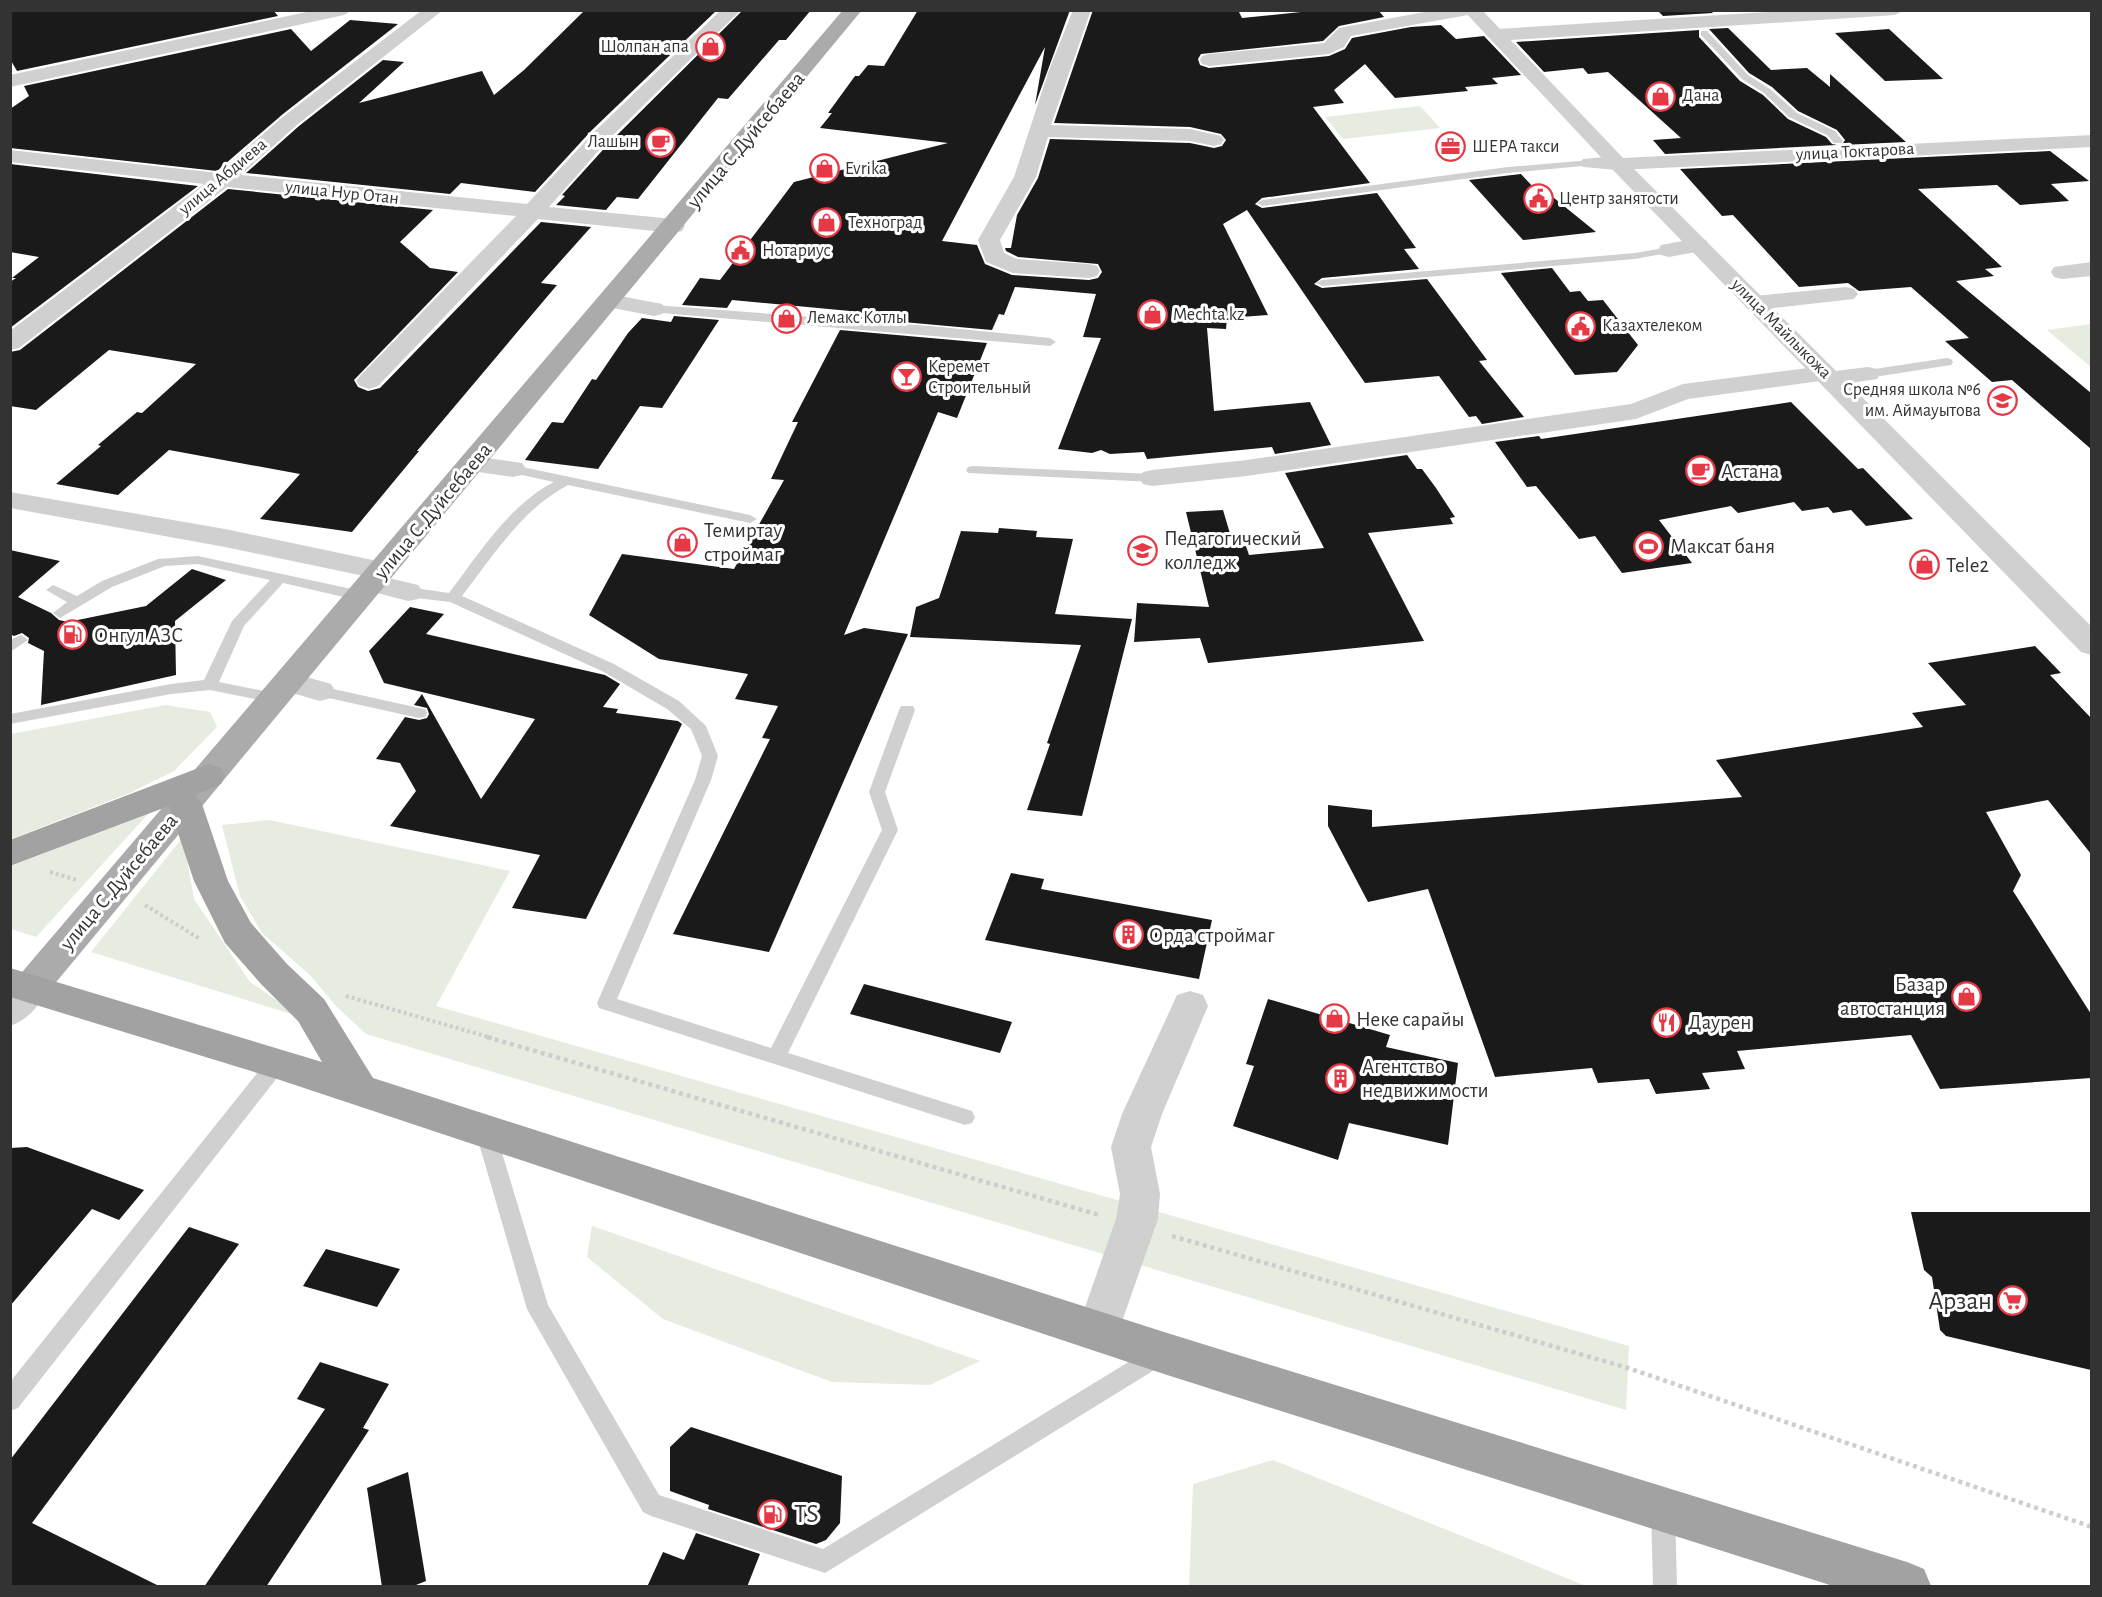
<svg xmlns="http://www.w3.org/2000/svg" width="2102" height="1597" font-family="'Alegreya Sans',sans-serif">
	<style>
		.green { fill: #e6ecdf }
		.building { fill: #1a1a1a }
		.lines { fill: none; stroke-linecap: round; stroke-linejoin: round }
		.path-far1 { stroke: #cdcdcd; stroke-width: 4; stroke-dasharray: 3 3; stroke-linecap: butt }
		.path { stroke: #cdcdcd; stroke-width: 4.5; stroke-dasharray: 4 4; stroke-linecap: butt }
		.service { fill: #d0d0d0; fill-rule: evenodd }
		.minor { fill: #d0d0d0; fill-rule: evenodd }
		.tertiary { fill: #d0d0d0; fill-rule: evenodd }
		.primary { fill: #ababab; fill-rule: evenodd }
		.trunk { fill: #a2a2a2; fill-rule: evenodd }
		.labels { text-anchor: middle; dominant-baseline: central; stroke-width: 6; stroke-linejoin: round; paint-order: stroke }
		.far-poi-label { font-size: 18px; fill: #333; stroke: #fff; text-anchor: start }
		.far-street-label { font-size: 18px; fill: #333; stroke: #fff }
		.street-label { font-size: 21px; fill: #333; stroke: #fff }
		.poi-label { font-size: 21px; fill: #333; stroke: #fff; text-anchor: start }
		.near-poi-label { font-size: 26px; fill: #333; stroke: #fff; text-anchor: end }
	</style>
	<rect width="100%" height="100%" fill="#fff"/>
	<!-- green -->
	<g class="green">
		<path d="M1420 106 1440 128 1343 139 1325 117Z"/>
		<path d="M2091 324V367L2047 330Z"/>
		<path d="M166 705 210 712 217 727 174 771 132 792 11 839V734Z"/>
		<path d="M148 814 36 937 11 929V866Z"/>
		<path d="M269 820 510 871 436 1006 1629 1346 1626 1410 366 1034 337 1007 310 975 262 933 240 896 222 825Z"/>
		<path d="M183 837 194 899 250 982 301 1017 91 952Z"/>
		<path d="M592 1226 980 1361 930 1385 832 1382 663 1319 587 1257Z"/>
		<path d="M1273 1460 1586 1586H1189L1193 1484Z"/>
	</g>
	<!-- building -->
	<g class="building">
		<path d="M10 10H273L278 16 17 71 10 59Z"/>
		<path d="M585 10H717L592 130 535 192 461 183 450 194 246 173 299 126 383 60 404 62 359 103 482 71 494 95 524 70Z"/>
		<path d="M743 10H811L786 40H779L728 99 718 98 638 199 617 197 606 210 556 205 565 196 562 195 610 142Z"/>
		<path d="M918 10H1070L1035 105 1045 47 942 241 977 245 985 264 1012 275 1089 280 1098 278 1102 272 1098 264 1018 257 1006 251 1005 248H1011L1017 215 1038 178 1050 139 1190 143 1214 148 1222 146 1226 140 1221 134 1190 127 1054 123 1093 10H1238L1242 18 1320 10H1378L1384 17 1339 26 1323 41 1201 54 1198 59 1200 65 1209 68 1329 56 1345 49 1352 38 1411 27 1441 25 1456 39 1484 36 1521 75 1492 78 1498 84 1465 87 1468 91 1395 98 1365 64 1334 90 1344 103 1313 107 1370 183 1262 198 1255 204 1262 208 1377 193 1416 248 1404 249 1419 269 1322 278 1314 284 1322 288 1427 279 1487 360 1479 361 1524 417 1482 424 1476 416 1469 417 1439 376 1365 383 1247 210 1223 224 1268 315 1227 318 1226 329 1207 328 1214 411 1310 402 1331 445 1275 454 1272 447 1147 459 1144 452 1110 454 1101 450 1092 453 1058 449 1101 338 1083 337 1096 294 1015 287 1004 315 999 314 992 330 847 317 850 311 732 300 727 308 682 305 700 278 720 280 794 182 948 143 820 128 832 113H828L855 76H859L868 65 884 66Z"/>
		<path d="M1657 10H1710L1713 13 1663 16Z"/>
		<path d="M350 20 398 24 283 114 217 171 10 148V109L29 96 24 86 291 29 311 51Z"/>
		<path d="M1728 28 1771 70 1807 68 1830 87V74L1906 142 1842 145 1845 140 1837 130 1798 111 1772 87 1749 73 1709 29Z"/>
		<path d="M1889 29 1943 79 1885 81 1835 33Z"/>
		<path d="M1699 30V37L1740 81 1763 95 1788 119 1826 137 1832 144 1837 145 1665 154 1653 140 1681 138 1608 72 1588 74 1583 68 1544 72 1516 42Z"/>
		<path d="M2050 151 2089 181 2051 184 2069 201 2020 205 1997 185 1918 189 2002 267 1985 269 1994 276 1956 281 2091 393V449L2012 380 1992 382 1945 341 1969 338 1911 287 1859 291 1848 283 1799 287 1733 215 1722 216 1680 169Z"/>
		<path d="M10 164 198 186 10 328V282L16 278H12L39 257 10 252Z"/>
		<path d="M1521 174 1534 188 1543 189 1596 232 1523 240 1469 180Z"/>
		<path d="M228 189 433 210 400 242 430 268 458 272 354 380 358 387 368 391 380 388 541 222 591 227 541 283 557 285 417 451H419L352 532 260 519 300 474 169 450 118 495 56 484 101 446 98 445 137 412 142 413 196 364 109 350 36 410 10 406V352L20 350Z"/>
		<path d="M1552 268 1570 292 1580 291 1588 301 1603 300 1638 345 1617 372 1575 375 1501 273Z"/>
		<path d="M674 316 719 320 662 408 640 406 598 469 525 460 552 422 563 423 592 379 596 380 628 333 642 318 671 322Z"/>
		<path d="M840 330 987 343 957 418 938 412 844 635 864 628 908 634 769 952 673 934 770 739 762 738 778 706 735 699 748 674 659 659 589 615 622 554 734 569 784 480 771 479 798 422H792Z"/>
		<path d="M1791 402 1858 469 1863 468 1913 519 1866 526 1851 510 1833 513 1828 507 1802 511 1794 502 1738 513 1731 506 1659 520 1692 563 1622 573 1595 536 1579 539 1536 486 1527 487 1495 442 1539 436 1541 439Z"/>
		<path d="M1407 455 1417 469H1422L1436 488 1455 517 1450 518 1453 524 1368 533 1424 641 1208 663 1200 638 1134 642 1137 603 1209 607 1186 512 1223 510 1234 547 1246 546 1249 555 1324 548 1285 473Z"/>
		<path d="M999 528 1037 531 1036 537 1073 539 1055 614 1132 619 1082 816 1027 810 1050 744 1047 743 1081 645 910 637 916 607 939 598 961 531 998 533Z"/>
		<path d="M10 550 60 561 18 597 51 613 59 620 68 622 146 606 192 569 226 580 175 621 176 675 41 705 44 651 28 643 29 638 22 633 14 636 10 634Z"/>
		<path d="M410 607 444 614 426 634 605 675 620 684 603 707 618 709 616 713 678 721 682 724 586 919 512 908 540 855 390 826 416 791 400 763 376 759 405 717 419 720 427 718 429 714 427 708 414 705 422 694 481 799 535 719 384 683 369 651Z"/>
		<path d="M2035 646 2061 673 2050 675 2091 718V854L2048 800 1986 812 2021 875 2013 891 2091 1014V1078L1940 1089 1911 1035 1737 1051 1745 1069 1702 1073 1710 1089 1656 1094 1649 1079 1598 1083 1592 1068 1495 1077 1428 889 1368 902 1328 826V805L1372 810V827L1742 797 1716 760 1923 727 1912 713 1966 705 1928 663Z"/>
		<path d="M1011 873 1044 879 1041 889 1212 920 1199 979 985 940Z"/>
		<path d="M864 984 1012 1022 1000 1053 850 1014Z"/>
		<path d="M1268 999 1390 1035 1386 1047 1458 1063 1448 1145 1349 1123 1338 1160 1233 1126 1254 1066 1246 1064Z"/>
		<path d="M27 1147 144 1190 119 1220 92 1209 10 1306V1148Z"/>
		<path d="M1911 1212H2091V1370L1946 1336 1940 1330 1932 1277 1924 1270Z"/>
		<path d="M189 1227 239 1244 32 1523 161 1587H10V1460Z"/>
		<path d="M326 1249 400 1269 377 1307 303 1286Z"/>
		<path d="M320 1362 389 1384 363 1428 369 1430 266 1587H204L325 1409 297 1399Z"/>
		<path d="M691 1427 842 1476 840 1523 826 1540 816 1544 708 1509 709 1505 670 1491V1447Z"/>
		<path d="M408 1472 426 1581 411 1587H382L367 1488Z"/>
		<path d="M696 1533 760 1554 747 1587H647L663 1552 684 1560Z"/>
	</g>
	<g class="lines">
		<!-- path-far1 -->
		<g class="path-far1">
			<path d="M50 872 77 880"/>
			<path d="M145 905 200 939"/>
			<path d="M346 996 492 1038"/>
		</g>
		<!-- path -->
		<g class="path">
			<path d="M487 1037 1099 1215"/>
			<path d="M1172 1236 1628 1368 2092 1527"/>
		</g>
		<!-- service -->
		<g class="service">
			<path d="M1701 31H1707L1748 75 1770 89 1797 113 1835 131 1843 141 1842 143H1834L1827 135 1789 117 1764 93 1742 79 1701 35Z"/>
			<path d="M1590 160 1594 161V165L1508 173 1262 206 1257 203 1262 200 1508 167Z"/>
			<path d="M1669 247 1675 250 1673 252 1635 259 1322 286 1316 283 1322 280 1635 253Z"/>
			<path d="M654 305 930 326 1050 338 1056 342 1050 346 650 312V306Z"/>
			<path d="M1947 358 1951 359 1953 362 1951 365 1868 378 1862 374 1868 370Z"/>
			<path d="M513 465 750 515 757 519 750 523 568 485C522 509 493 556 462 596L614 664 679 701 706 726 718 756 711 780 617 999 771 1048 882 830 869 792 899 710 901 706H913L915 710 885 792 898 830 788 1053 972 1111 975 1117 972 1123 965 1125 599 1008 597 1003 695 780 702 756 691 729 667 709 604 672 450 602 408 597 401 592 408 587 449 593C479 554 509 505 554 482L508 472 506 469Z"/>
			<path d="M973 466 1152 474 1159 478 1152 482 968 473 966 470 968 467Z"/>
			<path d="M198 556 361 591 368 596 361 601 283 583 244 626 219 682 279 694 282 698 279 702 274 703 210 690 171 694 10 724V714L171 684 204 680 232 621 270 580 198 564 165 566 112 587 60 618 53 613 67 602 46 590 53 585 77 596 102 581 158 559Z"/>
			<path d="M21 635 28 640 10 652V640Z"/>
			<path d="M320 686 419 708 425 709 427 713 425 717 419 718 315 695 312 691 315 687Z"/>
			<path d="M277 1055 284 1057 287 1063 284 1069 18 1408 10 1411V1382L270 1057Z"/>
			<path d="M486 1125 493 1127 496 1133 548 1305 659 1495 823 1549 1153 1347 1161 1344 1169 1347 1172 1354 1169 1361 825 1573 651 1516 643 1512 527 1309 476 1133 479 1127Z"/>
			<path d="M1663 1498 1671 1502 1675 1510 1677 1586H1653L1651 1510 1655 1502Z"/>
		</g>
		<!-- minor -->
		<g class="minor">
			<path d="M316 10H353L344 15 10 87V75Z"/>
			<path d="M422 10H443L298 124 241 175 527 204 594 132 721 10H741L608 140 549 207 674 219 682 221 685 226 682 231 674 233 538 219 378 386 369 389 360 386 356 381 360 376 516 216 227 187 19 348 10 350V331L204 184 10 162V150L218 173 284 116Z"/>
			<path d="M1073 10H1091L1051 125 1190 129 1221 136 1224 140 1221 144 1214 146 1190 141 1048 137 1036 177 1000 240 1004 253 1017 259 1089 264 1097 266 1100 271 1097 276 1089 278 1013 273 986 262 978 240 1014 177 1049 70Z"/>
			<path d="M1435 10H1477L1468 15 1351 36 1344 47 1329 54 1209 66 1202 64 1200 60 1202 56 1209 54 1324 43 1339 28Z"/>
			<path d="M1801 10H1904L1895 15 1497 41 1491 39 1488 35 1491 31 1497 29Z"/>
			<path d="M2092 135V147L1618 170 1583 167 1580 163 1583 159 1616 156 1623 158Z"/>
			<path d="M1698 238 1706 240 1709 245 1706 250 1669 257 1661 255 1658 250 1661 245Z"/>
			<path d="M2092 262V276L2062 279 2054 277 2051 272 2054 267Z"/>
			<path d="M1846 287 1854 289 1858 294 1854 299 1755 310 1747 308 1743 303 1747 298 1755 296Z"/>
			<path d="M610 294 662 304 666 309 662 314 654 316 602 306 598 301 602 296Z"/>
			<path d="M1824 366 1833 368 1835 371 1868 367 1877 369 1880 374 1877 379 1831 386 1822 384 1820 381 1688 399 1636 419 1247 476 1152 486 1143 484 1139 478 1143 472 1152 470 1247 460 1631 404 1683 384Z"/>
			<path d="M473 456 522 463 526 469 522 475 513 477 464 470 460 464 464 458Z"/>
			<path d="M10 492 225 529 382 562 392 565 396 571 389 578 418 585 423 592 418 599 408 601 362 589 358 583 364 576 225 547 10 508Z"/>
			<path d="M289 672 331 684 335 691 331 698 320 701 278 689 274 682 278 675Z"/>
			<path d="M1190 991 1203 995 1208 1006 1162 1114 1151 1147 1160 1194 1158 1219 1114 1344 1099 1350 1084 1344 1077 1330 1116 1219 1120 1194 1111 1147 1122 1114 1172 1006 1177 995Z"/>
		</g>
		<!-- tertiary -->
		<g class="tertiary">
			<path d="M1463 10H1482L1625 160 2092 627V655L2081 652 1611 168Z"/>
			<path d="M30 973 43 978 48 988C40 1005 28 1020 10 1026V985L17 978Z"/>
		</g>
		<!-- primary -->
		<path class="primary" d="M843 10H862L43 998 30 1003 17 998 12 988 17 978Z"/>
		<!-- trunk -->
		<path class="trunk" d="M209 764 221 768 225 776 221 784 195 795 202 804 228 881 251 923 287 964 324 999 373 1078 1164 1332 1907 1562 1924 1569 1931 1586H1833L1164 1374 277 1079 10 997V968L322 1062 298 1021 261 984 225 943 194 881 169 806 10 866V840Z"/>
	</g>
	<!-- icons -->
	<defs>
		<symbol id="shop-ring" viewBox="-11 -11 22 22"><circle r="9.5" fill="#fff" stroke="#e63946" stroke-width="1.5"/><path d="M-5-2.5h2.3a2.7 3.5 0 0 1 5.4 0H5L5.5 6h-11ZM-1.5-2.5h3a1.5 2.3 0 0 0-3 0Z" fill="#e63946"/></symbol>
		<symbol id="cafe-ring" viewBox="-11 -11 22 22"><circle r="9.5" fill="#fff" stroke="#e63946" stroke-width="1.5"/><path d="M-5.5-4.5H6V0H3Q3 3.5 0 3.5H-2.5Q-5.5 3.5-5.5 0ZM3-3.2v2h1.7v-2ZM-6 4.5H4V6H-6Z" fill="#e63946"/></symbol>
		<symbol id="office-ring" viewBox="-11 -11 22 22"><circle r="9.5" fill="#fff" stroke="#e63946" stroke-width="1.5"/><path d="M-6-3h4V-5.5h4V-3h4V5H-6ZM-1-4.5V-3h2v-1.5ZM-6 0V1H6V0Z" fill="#e63946"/></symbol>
		<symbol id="civic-ring" viewBox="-11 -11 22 22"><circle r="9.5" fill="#fff" stroke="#e63946" stroke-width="1.5"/><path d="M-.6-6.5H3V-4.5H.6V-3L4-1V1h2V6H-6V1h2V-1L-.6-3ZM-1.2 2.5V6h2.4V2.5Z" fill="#e63946"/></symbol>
		<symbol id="bar-ring" viewBox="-11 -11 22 22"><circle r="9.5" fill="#fff" stroke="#e63946" stroke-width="1.5"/><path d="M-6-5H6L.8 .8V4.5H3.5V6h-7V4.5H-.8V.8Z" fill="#e63946"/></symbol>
		<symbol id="school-ring" viewBox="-11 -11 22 22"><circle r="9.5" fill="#fff" stroke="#e63946" stroke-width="1.5"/><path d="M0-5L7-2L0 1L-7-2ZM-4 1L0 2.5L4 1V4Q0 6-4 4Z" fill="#e63946"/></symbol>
		<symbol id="stadium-ring" viewBox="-11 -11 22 22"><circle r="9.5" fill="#fff" stroke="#e63946" stroke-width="1.5"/><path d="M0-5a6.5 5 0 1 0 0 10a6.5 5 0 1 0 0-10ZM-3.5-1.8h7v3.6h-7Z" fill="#e63946"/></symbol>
		<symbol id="university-ring" viewBox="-11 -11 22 22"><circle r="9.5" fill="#fff" stroke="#e63946" stroke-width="1.5"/><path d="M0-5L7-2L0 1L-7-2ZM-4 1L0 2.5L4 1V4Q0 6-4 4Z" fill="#e63946"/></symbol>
		<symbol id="fuel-ring" viewBox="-11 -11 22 22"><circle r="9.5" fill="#fff" stroke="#e63946" stroke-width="1.5"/><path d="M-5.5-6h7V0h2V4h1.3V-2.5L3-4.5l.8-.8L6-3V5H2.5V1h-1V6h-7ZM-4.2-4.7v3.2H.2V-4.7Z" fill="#e63946"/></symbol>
		<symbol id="building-ring" viewBox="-11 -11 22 22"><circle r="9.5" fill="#fff" stroke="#e63946" stroke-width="1.5"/><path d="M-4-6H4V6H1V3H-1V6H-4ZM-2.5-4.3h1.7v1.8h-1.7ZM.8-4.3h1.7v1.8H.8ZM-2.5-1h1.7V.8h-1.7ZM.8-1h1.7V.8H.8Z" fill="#e63946"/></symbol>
		<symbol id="restaurant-ring" viewBox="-11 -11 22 22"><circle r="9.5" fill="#fff" stroke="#e63946" stroke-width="1.5"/><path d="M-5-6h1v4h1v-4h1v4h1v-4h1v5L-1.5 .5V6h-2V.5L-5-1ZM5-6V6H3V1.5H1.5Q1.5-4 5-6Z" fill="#e63946"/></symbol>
		<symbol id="supermarket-ring" viewBox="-11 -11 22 22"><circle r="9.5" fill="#fff" stroke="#e63946" stroke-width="1.5"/><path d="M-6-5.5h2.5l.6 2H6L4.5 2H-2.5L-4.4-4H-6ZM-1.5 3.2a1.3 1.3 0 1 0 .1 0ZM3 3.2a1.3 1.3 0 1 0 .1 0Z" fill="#e63946"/></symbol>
	</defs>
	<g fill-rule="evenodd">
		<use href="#shop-ring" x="694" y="30" width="33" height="33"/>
		<use href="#shop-ring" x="1644" y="80" width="33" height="33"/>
		<use href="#cafe-ring" x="644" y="126" width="33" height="33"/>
		<use href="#office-ring" x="1434" y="130" width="33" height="33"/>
		<use href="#shop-ring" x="808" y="152" width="33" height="33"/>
		<use href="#civic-ring" x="1522" y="182" width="33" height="33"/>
		<use href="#shop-ring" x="810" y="206" width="33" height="33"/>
		<use href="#civic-ring" x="724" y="234" width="33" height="33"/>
		<use href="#shop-ring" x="1136" y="298" width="33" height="33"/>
		<use href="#shop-ring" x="770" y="302" width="33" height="33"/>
		<use href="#civic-ring" x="1564" y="310" width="33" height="33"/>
		<use href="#bar-ring" x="890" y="360" width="33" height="33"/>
		<use href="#school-ring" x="1986" y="384" width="33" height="33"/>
		<use href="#cafe-ring" x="1684" y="454" width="33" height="33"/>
		<use href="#shop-ring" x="666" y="526" width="33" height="33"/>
		<use href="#stadium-ring" x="1632" y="530" width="33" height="33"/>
		<use href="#university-ring" x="1126" y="534" width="33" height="33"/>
		<use href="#shop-ring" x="1908" y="548" width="33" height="33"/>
		<use href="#fuel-ring" x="56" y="618" width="33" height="33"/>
		<use href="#building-ring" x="1112" y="918" width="33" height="33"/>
		<use href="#shop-ring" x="1950" y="980" width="33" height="33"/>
		<use href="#shop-ring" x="1318" y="1002" width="33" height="33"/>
		<use href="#restaurant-ring" x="1650" y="1006" width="33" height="33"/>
		<use href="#building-ring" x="1324" y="1062" width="33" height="33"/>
		<use href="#supermarket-ring" x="1996" y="1284" width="33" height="33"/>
		<use href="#fuel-ring" x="756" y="1498" width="33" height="33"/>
	</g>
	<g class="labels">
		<!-- far-poi labels -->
		<g class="far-poi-label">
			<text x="689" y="47" text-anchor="end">Шолпан апа</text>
			<text x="1682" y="96">Дана</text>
			<text x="639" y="142" text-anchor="end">Лашын</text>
			<text x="1472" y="147">ШЕРА такси</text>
			<text x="845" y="169">Evrika</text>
			<text x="1559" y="199">Центр занятости</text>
			<text x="848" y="223">Техноград</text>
			<text x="762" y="251">Нотариус</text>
			<text x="1173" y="315">Mechta.kz</text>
			<text x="807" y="318">Лемакс Котлы</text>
			<text x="1602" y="326">Казахтелеком</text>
			<text x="928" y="367">Керемет<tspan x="928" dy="21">Строительный</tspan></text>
			<text x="1981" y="390" text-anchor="end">Средняя школа №6<tspan x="1981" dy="21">им. Аймауытова</tspan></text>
		</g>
		<!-- far-street labels -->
		<g class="far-street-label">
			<text transform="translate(1855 152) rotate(-3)">улица Токтарова</text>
			<text transform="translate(223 177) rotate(-40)">улица Абдиева</text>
			<text transform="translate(342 193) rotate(6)">улица Нур Отан</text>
			<text transform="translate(1781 329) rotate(45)">улица Майлыкожа</text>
		</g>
		<!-- street labels -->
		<g class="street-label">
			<text transform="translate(746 140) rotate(-50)">улица С.Дуйсебаева</text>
			<text transform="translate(433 511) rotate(-50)">улица С.Дуйсебаева</text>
			<text transform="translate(119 882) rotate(-50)">улица С.Дуйсебаева</text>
		</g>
		<!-- poi labels -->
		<g class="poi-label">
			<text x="1721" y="471">Астана</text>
			<text x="704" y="530">Темиртау<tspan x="704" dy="24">строймаг</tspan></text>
			<text x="1164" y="538">Педагогический<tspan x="1164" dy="24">колледж</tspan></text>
			<text x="1670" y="546">Максат баня</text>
			<text x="1946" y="565">Tele2</text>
			<text x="94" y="635">Онгул АЗС</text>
			<text x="1149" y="935">Орда строймаг</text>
			<text x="1945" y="984" text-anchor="end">Базар<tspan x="1945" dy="24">автостанция</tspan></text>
			<text x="1356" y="1019">Неке сарайы</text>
			<text x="1688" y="1022">Даурен</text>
			<text x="1362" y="1066">Агентство<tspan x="1362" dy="24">недвижимости</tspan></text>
		</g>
		<!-- near-poi labels -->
		<g class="near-poi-label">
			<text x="1992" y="1301">Арзан</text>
			<text x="794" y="1514" text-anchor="start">TS</text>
		</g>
	</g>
	<!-- border -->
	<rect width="2102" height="1597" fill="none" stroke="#333333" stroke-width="24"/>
</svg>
